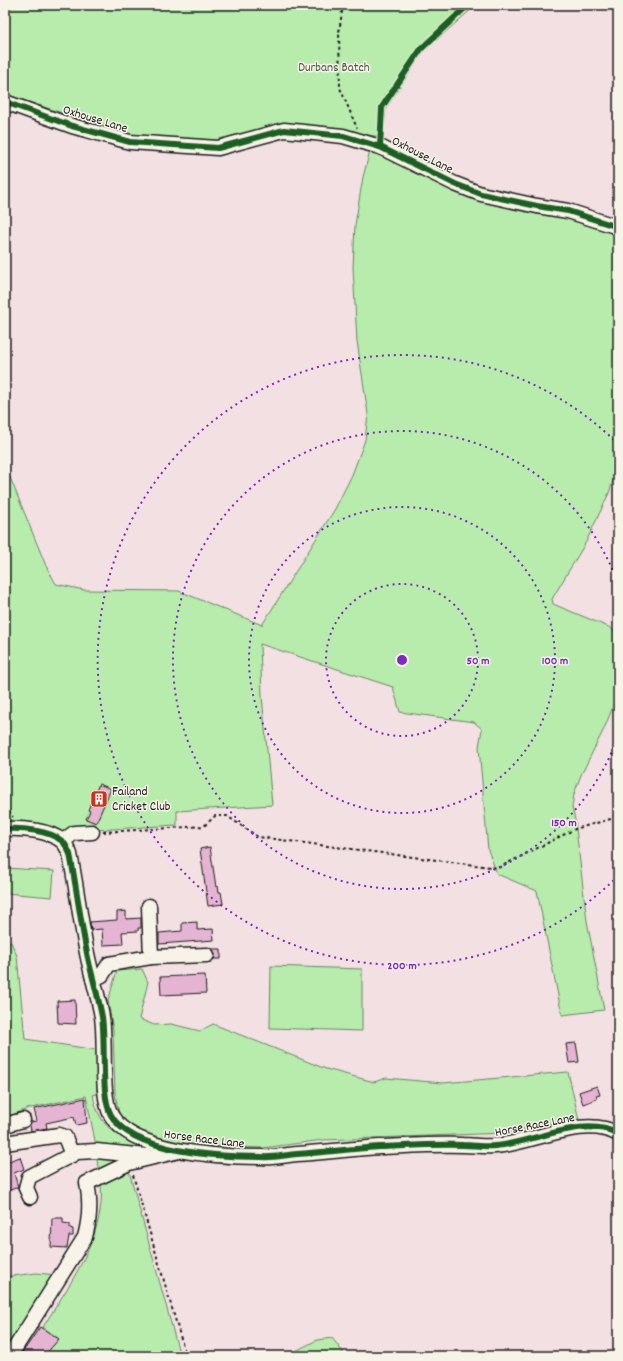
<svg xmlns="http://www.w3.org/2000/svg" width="623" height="1361" font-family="Dekko,sans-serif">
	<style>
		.green { fill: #b7ecad; stroke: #6a8464 }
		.building { fill: #e6b4d3; stroke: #1c1c1c }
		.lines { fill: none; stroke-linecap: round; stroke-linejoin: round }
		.minor-casing { stroke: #1c1c1c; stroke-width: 17 }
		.path { stroke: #1c1c1c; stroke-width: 2; stroke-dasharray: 3 3; stroke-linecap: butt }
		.minor { stroke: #f7f3e8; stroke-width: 14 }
		.cycleway-casing { stroke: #f7f3e8; stroke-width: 8 }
		.cycleway { stroke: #1b5e20; stroke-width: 6 }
		.ring { fill: none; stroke: #7b2cbf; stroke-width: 2; stroke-dasharray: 2 4 }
		.labels { text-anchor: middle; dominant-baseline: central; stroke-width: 3; stroke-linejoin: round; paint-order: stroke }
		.park-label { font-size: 13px; fill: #4a5a48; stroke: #f7f3e8 }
		.street-label { font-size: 13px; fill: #1c1c1c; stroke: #f7f3e8 }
		.poi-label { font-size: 13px; fill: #1c1c1c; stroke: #f7f3e8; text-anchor: start }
		.centre { fill: #7b2cbf; stroke: #f7f3e8; stroke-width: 2 }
		.ring-label { font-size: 12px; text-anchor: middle; font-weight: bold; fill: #7b2cbf; stroke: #f7f3e8; stroke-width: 3; stroke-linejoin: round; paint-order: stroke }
	</style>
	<rect width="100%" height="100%" fill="#f2e0e2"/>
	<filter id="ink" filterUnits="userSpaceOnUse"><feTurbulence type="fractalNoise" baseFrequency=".025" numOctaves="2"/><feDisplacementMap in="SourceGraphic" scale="8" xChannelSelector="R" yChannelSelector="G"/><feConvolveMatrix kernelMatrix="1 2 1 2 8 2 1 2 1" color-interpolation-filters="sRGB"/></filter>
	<g filter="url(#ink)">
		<!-- green -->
		<g class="green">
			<path d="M5 5H476L424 51 386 108 383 137 281 124 223 141 128 135 5 94Z"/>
			<path d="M371 147 535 213 573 218 618 231V465L609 493 586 542 552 599 553 604 611 628 618 635V694L604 729 581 775 574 794 572 807 575 820 587 921 604 1010 562 1015 537 891 497 874 488 850 479 747 482 729 474 722 400 712 393 687 260 644 262 696 272 805 177 811V825L63 832 5 821V471L7 470 46 566 56 584 84 590 179 591 262 625 335 509 352 475 365 440 368 414 357 341 353 268 355 225 363 177Z"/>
			<path d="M5 868 54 871 52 897 5 893Z"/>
			<path d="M5 942H11L17 956 25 1039 97 1050V1094L93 1095C100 1132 120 1136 152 1149L153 1153 96 1146 86 1096 27 1109 5 1118Z"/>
			<path d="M271 966 362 969V1031L270 1028Z"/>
			<path d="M142 969 148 982 139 1019 154 1025 171 1024 200 1031 213 1024 326 1069 374 1082 386 1078 443 1083 568 1072 579 1120 547 1124 505 1133 323 1140 263 1148 203 1146 167 1142 146 1132 138 1135 121 1123 115 1094 113 1030 108 1001 117 971Z"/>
			<path d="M96 1153 119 1159 122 1164 99 1174Z"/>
			<path d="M129 1171 180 1356H44L59 1339 43 1327C69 1285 106 1236 101 1184Z"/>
			<path d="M36 1273 57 1275 5 1355V1277Z"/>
			<path d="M332 1338 343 1352V1356H286L317 1340Z"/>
		</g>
		<!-- building -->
		<g class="building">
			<path d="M99 784 111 789 96 823 86 819 90 811 88 810Z"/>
			<path d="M210 847 216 887 218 886 219 892H221L223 904 208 906 200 849Z"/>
			<path d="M126 911V919L141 918V928H138V931L122 932 123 944 103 945 102 929 91 930 90 922 117 920V912Z"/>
			<path d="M197 922V930L213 929 214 940 159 944V933L182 931V923Z"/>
			<path d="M212 949H221V959H214L215 954Z"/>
			<path d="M205 975 206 993 161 995 160 977Z"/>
			<path d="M75 1000 76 1024 58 1023 57 1001Z"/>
			<path d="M576 1043 579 1062 569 1063 566 1044Z"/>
			<path d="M597 1086 600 1095 596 1096 597 1099 583 1104 579 1092Z"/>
			<path d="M85 1098 87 1123 76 1125 74 1117 46 1123 47 1128 31 1131 30 1125 31 1122 37 1121 34 1109Z"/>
			<path d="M5 1152 9 1161 20 1157 24 1169 14 1173 18 1187 5 1192Z"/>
			<path d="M52 1218H63V1223L70 1224V1228L73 1229V1236H69L67 1248 51 1247Z"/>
			<path d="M40 1327 59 1339 44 1356H20Z"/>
		</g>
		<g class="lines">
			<defs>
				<g id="minor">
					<path d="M5 102 72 126 130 142 218 148 284 130 343 136 380 147 455 184 481 194 537 206 568 211 618 227"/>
					<path d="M5 829C21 828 49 830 62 841 66 844 68 850 70 854 76 885 80 917 86 948 90 971 98 994 102 1017 106 1043 100 1095 111 1115 132 1153 221 1157 262 1157 273 1158 285 1155 297 1154 325 1152 352 1149 380 1147 407 1146 435 1144 463 1145 473 1145 484 1147 495 1146 531 1144 584 1114 618 1134"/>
					<path d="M63 841 74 833 92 832"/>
					<path d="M149 906 151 957"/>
					<path d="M93 979 102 975 109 964 151 957 207 955"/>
					<path d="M5 1125 23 1120"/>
					<path d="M5 1143 59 1135 65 1137 72 1155"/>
					<path d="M30 1197 26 1188 29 1177 77 1152 96 1151 147 1156"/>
					<path d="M10 1356 85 1237C90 1218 91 1202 87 1183L129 1163 179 1151"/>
				</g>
			</defs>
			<!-- minor casing -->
			<use href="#minor" class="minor-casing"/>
			<!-- path -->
			<g class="path">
				<path d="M343 5 339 32 340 88 357 128"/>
				<path d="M5 800 8 811 13 817"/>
				<path d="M103 832 204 826 215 816H227L258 837 498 868 575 829 618 817"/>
				<path d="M133 1175 186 1356"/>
			</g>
			<!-- minor -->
			<use href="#minor" class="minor"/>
			<defs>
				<g id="cycleway">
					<path d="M5 102 72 126 130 142 218 148 284 130 343 136 380 147 455 184 481 194 537 206 568 211 618 227"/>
					<path d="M380 147 382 107 421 49 468 5"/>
					<path d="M5 829C21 828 49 830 62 841 66 844 68 850 70 854 76 885 80 917 86 948 90 971 98 994 102 1017 106 1043 100 1095 111 1115 132 1153 221 1157 262 1157 273 1158 285 1155 297 1154 325 1152 352 1149 380 1147 407 1146 435 1144 463 1145 473 1145 484 1147 495 1146 531 1144 584 1114 618 1134"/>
				</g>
			</defs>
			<!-- cycleway casing -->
			<use href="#cycleway" class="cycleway-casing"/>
			<!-- cycleway -->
			<use href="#cycleway" class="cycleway"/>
		</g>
	</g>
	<!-- distance rings -->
	<g class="ring">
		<circle cx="402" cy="660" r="76"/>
		<circle cx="402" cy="660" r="153"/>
		<path d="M618 736A229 229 0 1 1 618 584"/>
		<path d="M618 876A305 305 0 1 1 618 444"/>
	</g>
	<!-- icons -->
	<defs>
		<symbol id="building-square" viewBox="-11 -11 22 22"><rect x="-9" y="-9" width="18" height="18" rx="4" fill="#c8321e" stroke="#f7f3e8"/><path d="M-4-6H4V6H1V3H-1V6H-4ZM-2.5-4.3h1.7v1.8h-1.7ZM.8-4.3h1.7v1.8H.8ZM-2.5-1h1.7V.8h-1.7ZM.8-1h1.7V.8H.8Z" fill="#fff"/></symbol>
	</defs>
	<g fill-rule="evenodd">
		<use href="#building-square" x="89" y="789" width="20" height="20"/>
	</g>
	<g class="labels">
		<!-- park labels -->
		<g class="park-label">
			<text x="334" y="68">Durbans Batch</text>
		</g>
		<!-- street labels -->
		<g class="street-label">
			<text transform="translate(95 120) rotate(17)">Oxhouse Lane</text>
			<text transform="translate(422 156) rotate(27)">Oxhouse Lane</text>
			<text transform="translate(535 1126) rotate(-11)">Horse Race Lane</text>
			<text transform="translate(204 1140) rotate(7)">Horse Race Lane</text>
		</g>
		<!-- poi labels -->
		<g class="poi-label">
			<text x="112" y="792">Failand<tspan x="112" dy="15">Cricket Club</tspan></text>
		</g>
	</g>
	<circle cx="402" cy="660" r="6" class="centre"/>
	<g class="ring-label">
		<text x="478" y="664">50 m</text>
		<text x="555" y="664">100 m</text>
		<text x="564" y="826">150 m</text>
		<text x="402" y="969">200 m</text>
	</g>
	<!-- margin -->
	<rect width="623" height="1361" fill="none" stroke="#f7f3e8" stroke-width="20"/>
	<rect x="10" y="10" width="603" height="1341" fill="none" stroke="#1c1c1c" stroke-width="1.5" filter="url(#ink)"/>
</svg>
